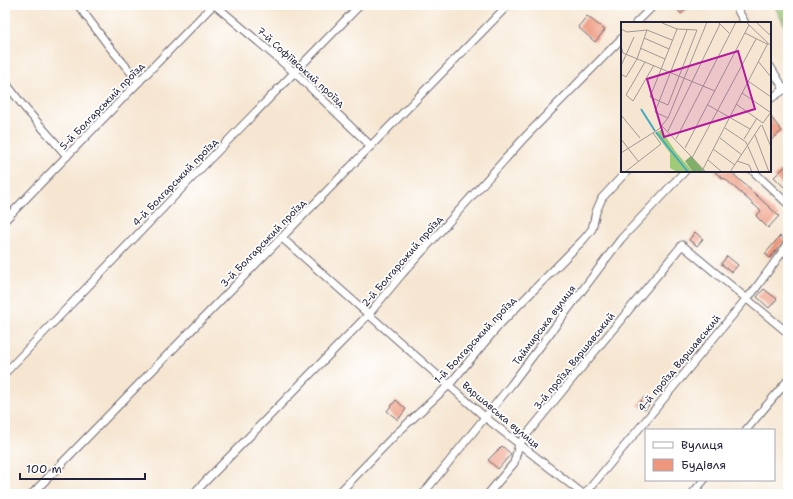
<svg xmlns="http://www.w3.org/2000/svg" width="793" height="499" font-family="'Shantell Sans',sans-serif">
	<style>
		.wetland { fill: url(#wetland-marsh); stroke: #60765a }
		.building { fill: #ed987e }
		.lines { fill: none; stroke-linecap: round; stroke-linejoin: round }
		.minor-casing { stroke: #6c6770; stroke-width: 9 }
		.minor { stroke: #fff; stroke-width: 7 }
		.labels { text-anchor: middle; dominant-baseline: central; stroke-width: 3.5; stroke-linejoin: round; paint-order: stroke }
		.street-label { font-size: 10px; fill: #22223b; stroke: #fff }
		.inset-river { fill: none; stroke: #42aac2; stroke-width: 2 }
		.inset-road { fill: none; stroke: #a19895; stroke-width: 1 }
		.view { fill: #b5179e; fill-opacity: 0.15; stroke: #b5179e; stroke-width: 2 }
		.inset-edge { fill: none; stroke: #22223b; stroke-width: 2 }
	</style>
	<defs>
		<pattern id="wetland-marsh" width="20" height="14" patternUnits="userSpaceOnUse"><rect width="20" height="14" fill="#9fcb78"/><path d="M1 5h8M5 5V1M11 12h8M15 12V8" fill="none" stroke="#89ae69"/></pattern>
	</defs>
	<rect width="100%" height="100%" fill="#fff"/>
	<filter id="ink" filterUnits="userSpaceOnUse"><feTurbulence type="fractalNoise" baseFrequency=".025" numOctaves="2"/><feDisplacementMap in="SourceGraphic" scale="8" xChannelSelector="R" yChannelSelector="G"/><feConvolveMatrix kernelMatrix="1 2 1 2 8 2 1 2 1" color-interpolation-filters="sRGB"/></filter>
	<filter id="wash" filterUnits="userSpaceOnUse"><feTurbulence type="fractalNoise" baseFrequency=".012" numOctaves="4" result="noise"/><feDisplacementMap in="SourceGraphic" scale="16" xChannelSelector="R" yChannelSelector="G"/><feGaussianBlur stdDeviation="0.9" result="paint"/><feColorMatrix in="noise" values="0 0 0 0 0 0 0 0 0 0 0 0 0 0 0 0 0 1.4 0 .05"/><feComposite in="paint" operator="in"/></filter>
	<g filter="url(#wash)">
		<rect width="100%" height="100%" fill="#f6e6d1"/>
		<!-- wetland -->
		<path class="wetland" d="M774 5H788V32Z"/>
		<g id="blocks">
			<!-- building -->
			<g class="building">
				<path d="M673 5H691L681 14Z"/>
				<path d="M587 16 605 30 595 42 578 27Z"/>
				<path d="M770 116 782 131 770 141Z"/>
				<path d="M788 164V183L784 187 774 177Z"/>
				<path d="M714 171H730L779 216 768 228 756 216 761 211 724 178 723 179Z"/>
				<path d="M695 232 703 239 697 246 689 240Z"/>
				<path d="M780 236 785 240 770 258 765 254Z"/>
				<path d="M727 256 738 265 732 272 721 264Z"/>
				<path d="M764 289 777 299 769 308 757 297Z"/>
				<path d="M644 397 651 402 645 410 638 405Z"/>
				<path d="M396 400 406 409 398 420 387 411Z"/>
				<path d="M502 446 511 454 498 469 488 460Z"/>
			</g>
		</g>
	</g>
	<g filter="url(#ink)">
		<use href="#blocks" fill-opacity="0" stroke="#6c6770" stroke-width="1"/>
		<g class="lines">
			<defs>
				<g id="minor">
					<path d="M78 5 108 45 139 82"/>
					<path d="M215 5 294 72 371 146"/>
					<path d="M735 5 745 23"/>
					<path d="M636 23 654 5"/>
					<path d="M770 66 784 89"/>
					<path d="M5 82 24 107 67 156"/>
					<path d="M770 99 788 87"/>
					<path d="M753 171 788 204"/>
					<path d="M5 220 213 5"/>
					<path d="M282 238 486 418 583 494"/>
					<path d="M5 373 210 159 360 5"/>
					<path d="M746 430 788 380"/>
					<path d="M32 494 508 5"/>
					<path d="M193 494 368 315 402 274 525 137 622 38"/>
					<path d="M338 494 395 435 449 385 500 324 584 239 592 229 596 212 602 198 627 171"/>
					<path d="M423 494 511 385 621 239 685 171"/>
					<path d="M488 494 514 463 519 444 682 245 788 333"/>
					<path d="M585 494 746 299 753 292 788 244"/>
					<path d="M692 494 704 480"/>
				</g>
			</defs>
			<!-- minor casing -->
			<use href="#minor" class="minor-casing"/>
			<!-- minor -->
			<use href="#minor" class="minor"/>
		</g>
	</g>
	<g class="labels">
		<!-- street labels -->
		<g class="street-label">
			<text transform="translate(301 67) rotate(42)">7-й Софіївський проїзд</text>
			<text transform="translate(102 106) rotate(-46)">5-й Болгарський проїзд</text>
			<text transform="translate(175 182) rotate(-46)">4-й Болгарський проїзд</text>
			<text transform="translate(263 243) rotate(-46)">3-й Болгарський проїзд</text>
			<text transform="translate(402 261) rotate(-49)">2-й Болгарський проїзд</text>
			<text transform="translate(544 325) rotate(-53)">Таймирська вулиця</text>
			<text transform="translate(475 340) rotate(-47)">1-й Болгарський проїзд</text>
			<text transform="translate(574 361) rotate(-51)">3-й проїзд Варшавський</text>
			<text transform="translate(679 363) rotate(-50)">4-й проїзд Варшавський</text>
			<text transform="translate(501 415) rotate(40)">Варшавська вулиця</text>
		</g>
	</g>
	<!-- overview -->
	<g transform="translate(621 22)">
		<rect width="150" height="150" fill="#f6e6d1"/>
		<path d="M70 134 84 150H72L64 139Z" fill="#7faf68"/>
		<path d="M40 108 55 130 72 150H56L49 146V131L34 111Z" fill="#9fcb78"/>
		<path class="inset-river" d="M20 87 34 109M35 110 67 150"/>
		<path class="inset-road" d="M97 0 108 11M125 0 150 24M135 0 150 14M41 1 56 7 76 8 47 83 29 75 56 7M0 7 6 10 26 8 51 18M124 11 146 22M23 16 48 27M0 24 2 31 94 69M19 26 44 37M137 39 150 55M24 40 5 73 12 79 33 43M0 44 13 15M0 52 5 55 16 37 26 8M127 59 150 75M121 71 149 90M115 82 142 101M87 83 129 107M0 93 19 116M47 96 34 90 66 8M142 101 150 90M141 103 150 125M41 104 85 150M104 106 125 120 138 150M47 109 99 2M134 113 148 150M99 116 121 133M0 117 17 139M55 117 115 0M123 117 136 96M64 126 128 3M92 127 114 143M0 131 38 107 47 96 86 0M71 136 135 17M87 138 101 150M116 139 128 143 131 150M82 147 147 21M4 150 40 122 32 111M109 150 140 103"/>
		<path class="view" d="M117 29 134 87 43 115 26 57Z"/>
		<rect width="150" height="150" class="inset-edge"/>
	</g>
	<!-- margin -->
	<rect width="793" height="499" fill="none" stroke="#fff" stroke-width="20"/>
	<!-- legend -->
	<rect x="645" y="429" width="130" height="52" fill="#ffffff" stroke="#a7a7b1"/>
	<rect x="653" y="442" width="20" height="6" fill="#ffffff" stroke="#a7a7b1"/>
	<text x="681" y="449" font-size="12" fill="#22223b">Вулиця</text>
	<rect x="653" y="459" width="20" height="12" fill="#ed987e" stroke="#a7a7b1"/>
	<text x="681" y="469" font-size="12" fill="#22223b">Будівля</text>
	<!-- scale -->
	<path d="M20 473v6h125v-6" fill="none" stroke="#22223b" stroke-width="2"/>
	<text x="26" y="473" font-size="12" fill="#22223b" stroke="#ffffff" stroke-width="3" paint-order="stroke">100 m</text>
</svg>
